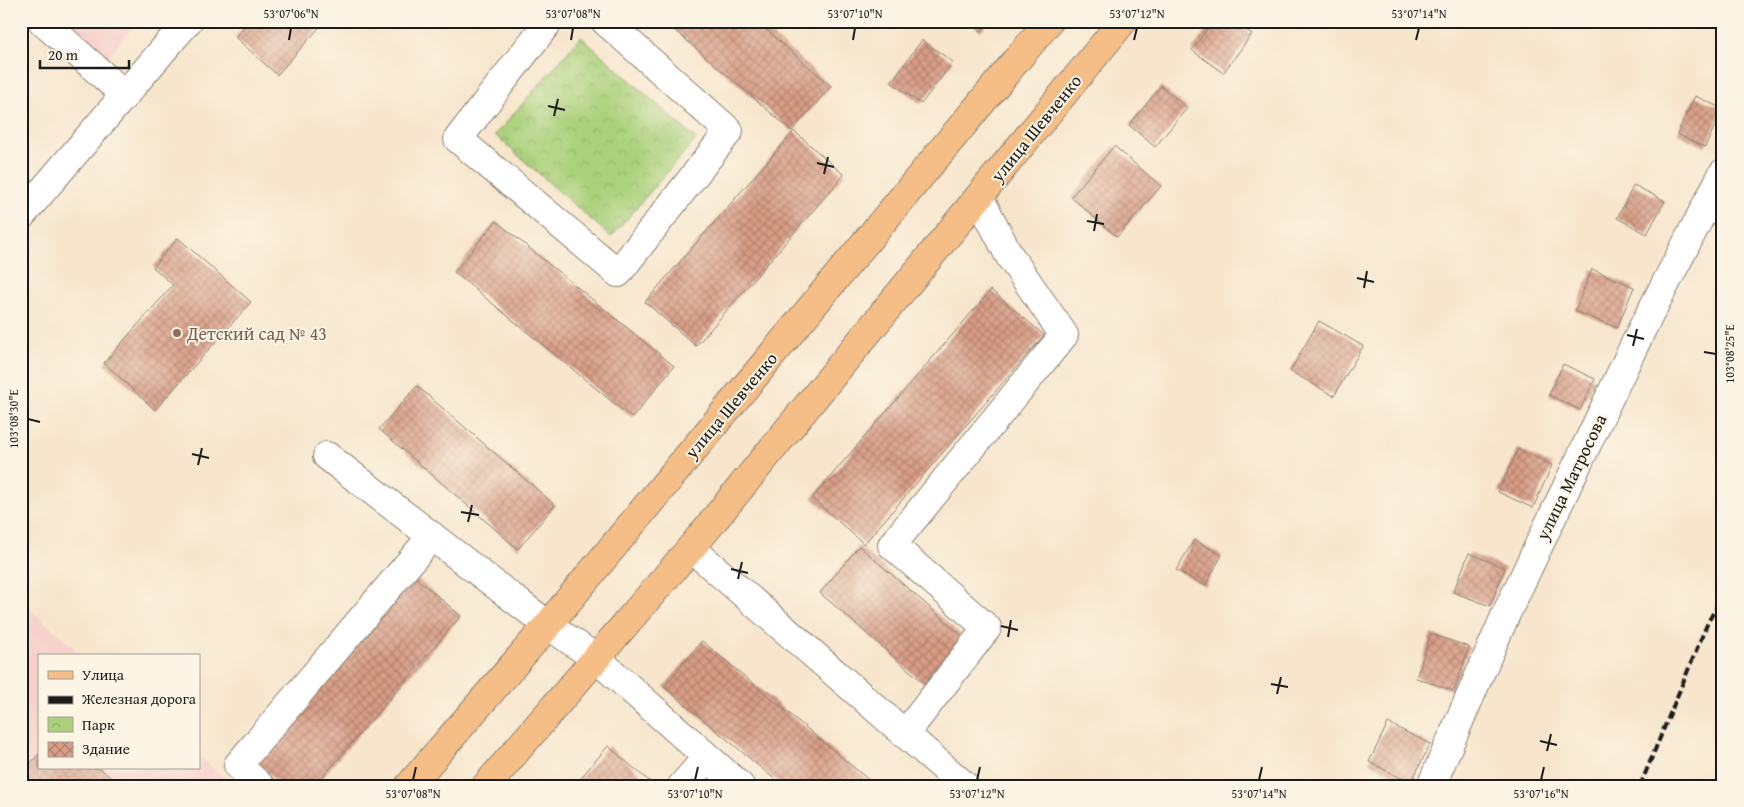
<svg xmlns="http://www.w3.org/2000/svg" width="1744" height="807" font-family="'Gentium Book Plus',serif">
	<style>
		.built { fill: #f7d0cb }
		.park { fill: url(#park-crowns); stroke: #64764c }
		.building { fill: url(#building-cross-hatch) }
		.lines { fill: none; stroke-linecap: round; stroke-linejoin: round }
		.minor-casing { stroke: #8a8074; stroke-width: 30 }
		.major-casing { stroke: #8a8074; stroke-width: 30 }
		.minor { stroke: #fff; stroke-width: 28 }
		.major { stroke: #f6be87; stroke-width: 28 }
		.rail { stroke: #1c1c1c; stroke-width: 4; stroke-dasharray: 8 4; stroke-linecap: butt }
		.ticks { fill: none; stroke: #1c1c1c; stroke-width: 2 }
		.education-dot { fill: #8d6e63; stroke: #fcf5e5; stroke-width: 2 }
		.labels { text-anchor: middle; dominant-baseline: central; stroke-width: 4; stroke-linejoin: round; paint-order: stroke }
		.street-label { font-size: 18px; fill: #1c1c1c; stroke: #fcf5e5 }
		.education-label { font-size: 18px; fill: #785e54; stroke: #fcf5e5; text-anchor: start }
		.neatline { fill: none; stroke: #1c1c1c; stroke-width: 2 }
		.ticks-label { font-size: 12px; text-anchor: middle; fill: #1c1c1c }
	</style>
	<defs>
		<pattern id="park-crowns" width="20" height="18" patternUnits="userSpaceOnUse" patternTransform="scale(1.25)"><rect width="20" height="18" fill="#abd17c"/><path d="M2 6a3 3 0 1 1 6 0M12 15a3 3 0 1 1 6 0" fill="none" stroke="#93b36b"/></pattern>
		<pattern id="building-cross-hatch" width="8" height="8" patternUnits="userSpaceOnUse" patternTransform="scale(1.25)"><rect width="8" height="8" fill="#d99d85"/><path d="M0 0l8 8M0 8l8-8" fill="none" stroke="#af7f6c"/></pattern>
	</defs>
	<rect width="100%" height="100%" fill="#fcf5e5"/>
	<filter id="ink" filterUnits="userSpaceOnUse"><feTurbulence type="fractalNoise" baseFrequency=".02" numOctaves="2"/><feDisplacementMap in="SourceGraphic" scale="10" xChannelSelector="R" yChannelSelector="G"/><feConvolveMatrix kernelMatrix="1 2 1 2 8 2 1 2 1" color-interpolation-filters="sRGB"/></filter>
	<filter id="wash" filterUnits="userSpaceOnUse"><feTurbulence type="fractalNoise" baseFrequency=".0096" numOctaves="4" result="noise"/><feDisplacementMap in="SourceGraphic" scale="20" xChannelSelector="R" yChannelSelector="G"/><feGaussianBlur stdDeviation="1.12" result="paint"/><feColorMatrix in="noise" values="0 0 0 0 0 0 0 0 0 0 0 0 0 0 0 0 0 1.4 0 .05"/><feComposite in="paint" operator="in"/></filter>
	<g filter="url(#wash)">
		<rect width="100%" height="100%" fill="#f7e5cc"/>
		<!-- built -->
		<g class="built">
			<path d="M70 21H138L108 56Z"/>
			<path d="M21 602 83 656H39V768H199V756L233 786H21Z"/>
		</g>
		<!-- park -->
		<path class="park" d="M581 37 696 139 611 237 495 135Z"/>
		<g id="blocks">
			<!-- building -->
			<g class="building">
				<path d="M249 21H325L277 75 235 37Z"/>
				<path d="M664 21H756L831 86 792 131Z"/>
				<path d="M968 21H989L981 31Z"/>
				<path d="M1213 21H1234L1252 34 1223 73 1192 50Z"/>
				<path d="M922 40 953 62 921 104 891 82Z"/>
				<path d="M1161 86 1187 108 1155 147 1129 125Z"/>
				<path d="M1695 96 1723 109 1705 147 1677 134Z"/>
				<path d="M794 131 844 175 696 346 645 302Z"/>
				<path d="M1114 146 1161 186 1117 237 1071 197Z"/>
				<path d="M1634 185 1665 201 1647 234 1617 218Z"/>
				<path d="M496 221 674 366 632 418 454 272Z"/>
				<path d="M178 238 251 302 155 410 104 363 173 285 153 267Z"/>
				<path d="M1592 269 1634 287 1617 328 1575 311Z"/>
				<path d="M991 290 1044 335 864 544 812 498Z"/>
				<path d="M1319 321 1363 346 1334 396 1290 371Z"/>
				<path d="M1563 364 1595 379 1580 410 1549 395Z"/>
				<path d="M417 386 555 505 518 549 379 429Z"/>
				<path d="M1518 449 1552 465 1533 508 1498 492Z"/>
				<path d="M1194 540 1222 555 1205 586 1176 570Z"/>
				<path d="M859 546 965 638 925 684 820 593Z"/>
				<path d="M1469 553 1505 568 1490 606 1453 592Z"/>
				<path d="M414 576 461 616 315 786H282L254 762Z"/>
				<path d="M1431 634 1469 647 1454 691 1416 678Z"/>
				<path d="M702 641 876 786H783L664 687Z"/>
				<path d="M1388 723 1430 744 1411 783 1369 762Z"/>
				<path d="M608 746 655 786H574Z"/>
				<path d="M39 754V768H100L120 786H21V774Z"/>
				<path d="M158 779 166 786H153Z"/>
			</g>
		</g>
	</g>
	<g filter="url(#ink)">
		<use href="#blocks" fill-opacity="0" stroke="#8a8074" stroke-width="1"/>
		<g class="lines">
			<defs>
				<g id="minor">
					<path d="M42 21 125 95"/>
					<path d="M549 21 458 139 618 273 729 131 605 21"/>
					<path d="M21 216 188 21"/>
					<path d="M327 456 548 625 597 659 740 786"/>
					<path d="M691 548 965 786"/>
					<path d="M905 734 987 628 892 545 1064 335 1009 255 979 197"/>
					<path d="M260 786 238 765 432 536"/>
					<path d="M682 786 707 757"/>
					<path d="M1431 786 1506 614 1643 327 1723 173"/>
				</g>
				<g id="major">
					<path d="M409 786 548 625 1049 21"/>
					<path d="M486 786 691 548 1123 21"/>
				</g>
			</defs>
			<!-- minor casing -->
			<use href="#minor" class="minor-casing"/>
			<!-- major casing -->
			<use href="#major" class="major-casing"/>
			<!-- minor -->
			<use href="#minor" class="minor"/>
			<!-- major -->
			<use href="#major" class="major"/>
			<!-- rail -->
			<path class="rail" d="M1640 786 1708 622 1723 596"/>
		</g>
	</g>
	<!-- ticks -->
	<path class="ticks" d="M289 40 291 28M571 40 573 28M853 40 855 28M1134 40 1137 28M1416 40 1419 28M548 106 565 110M554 116 558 99M817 163 834 167M824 174 828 157M1087 221 1104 224M1094 231 1097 214M1357 278 1374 282M1364 288 1367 271M1627 335 1644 339M1633 346 1637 329M1704 352 1716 354M28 419 40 422M192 454 209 458M198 465 202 448M461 512 479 515M468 522 472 505M731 569 748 573M738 579 742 562M1001 626 1018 630M1008 637 1011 620M1271 684 1288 687M1277 694 1281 677M1540 741 1557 745M1547 751 1551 734M413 780 416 767M695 780 698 767M977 780 980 767M1259 780 1262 767M1541 780 1544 767"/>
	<!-- markers -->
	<circle class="education-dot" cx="177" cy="333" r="5"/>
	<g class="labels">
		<!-- street labels -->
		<g class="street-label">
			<text transform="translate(1036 128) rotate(-51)">улица Шевченко</text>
			<text transform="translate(731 405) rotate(-50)">улица Шевченко</text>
			<text transform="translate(1571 477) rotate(-64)">улица Матросова</text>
		</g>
		<!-- education labels -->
		<g class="education-label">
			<text x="187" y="333">Детский сад № 43</text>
		</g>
	</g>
	<!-- margin -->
	<rect width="1744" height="807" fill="none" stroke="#fcf5e5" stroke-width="55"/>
	<!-- legend -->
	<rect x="38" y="654" width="162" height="115" fill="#fcf5e5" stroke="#a29e95"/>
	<rect x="48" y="671" width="25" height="8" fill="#f6be87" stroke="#a29e95"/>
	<text x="82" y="680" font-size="15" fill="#1c1c1c">Улица</text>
	<rect x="48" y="696" width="25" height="8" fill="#1c1c1c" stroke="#a29e95"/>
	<text x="82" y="704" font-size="15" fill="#1c1c1c">Железная дорога</text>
	<rect x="48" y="717" width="25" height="15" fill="url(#park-crowns)" stroke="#a29e95"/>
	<text x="82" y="730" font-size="15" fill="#1c1c1c">Парк</text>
	<rect x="48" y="742" width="25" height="15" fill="url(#building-cross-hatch)" stroke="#a29e95"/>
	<text x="82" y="754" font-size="15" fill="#1c1c1c">Здание</text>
	<!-- scale -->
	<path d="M40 60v8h89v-8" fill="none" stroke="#1c1c1c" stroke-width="2.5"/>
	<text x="48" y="60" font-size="15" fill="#1c1c1c" stroke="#fcf5e5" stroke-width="4" paint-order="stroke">20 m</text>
	<rect x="28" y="28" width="1688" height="752" class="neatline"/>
	<g class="ticks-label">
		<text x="291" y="18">53°07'06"N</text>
		<text x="573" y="18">53°07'08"N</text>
		<text x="855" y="18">53°07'10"N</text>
		<text x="1137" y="18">53°07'12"N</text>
		<text x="1419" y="18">53°07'14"N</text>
		<text transform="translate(1730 354) rotate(-90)" y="4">103°08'25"E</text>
		<text transform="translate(14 419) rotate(-90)" y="4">103°08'30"E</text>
		<text x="413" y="798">53°07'08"N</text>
		<text x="695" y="798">53°07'10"N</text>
		<text x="977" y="798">53°07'12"N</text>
		<text x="1259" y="798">53°07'14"N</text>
		<text x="1541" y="798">53°07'16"N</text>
	</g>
</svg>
